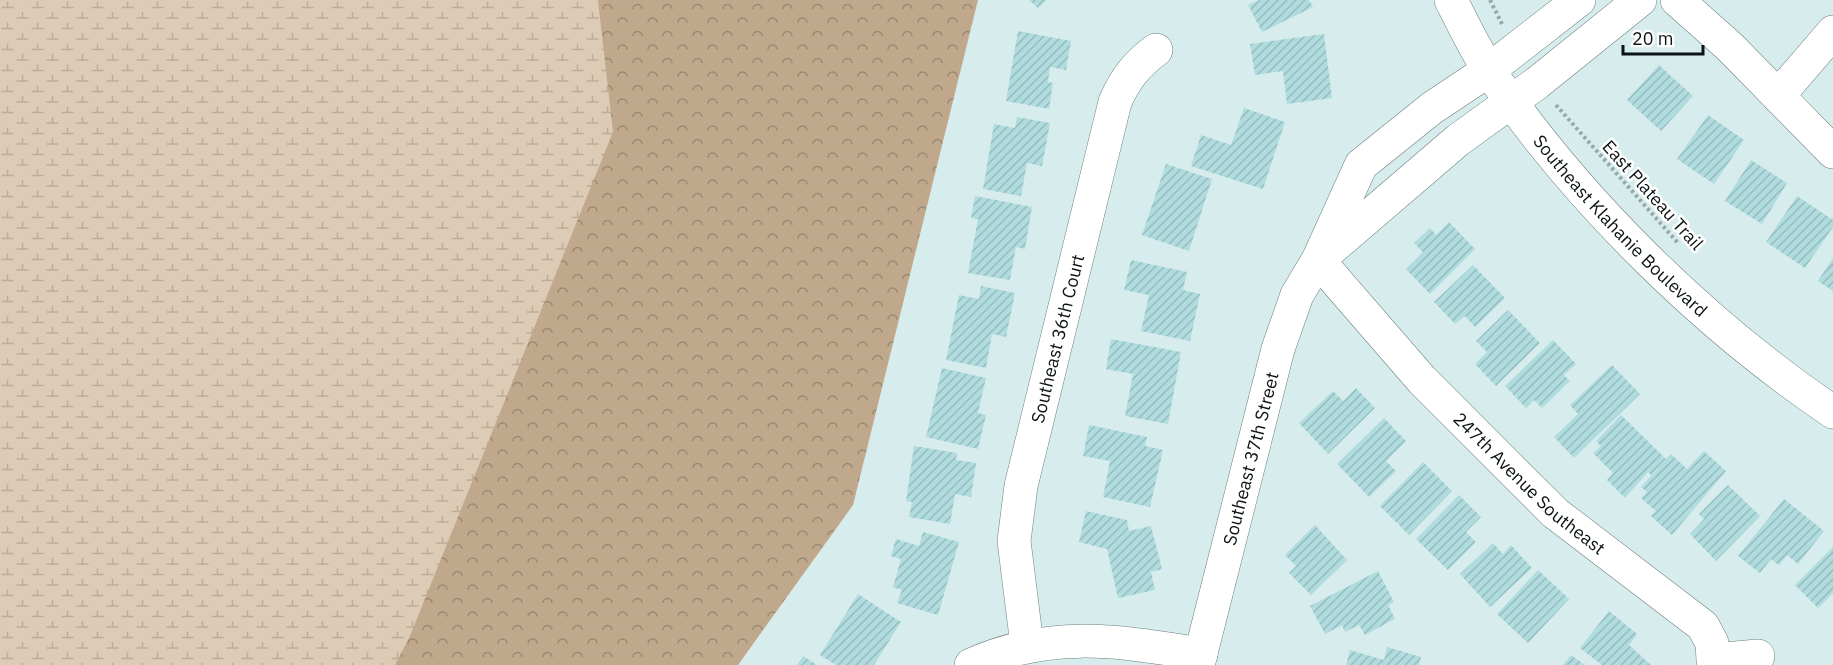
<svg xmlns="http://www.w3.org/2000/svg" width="1833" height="665" font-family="'IBM Plex Sans',sans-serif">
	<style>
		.forest { fill: url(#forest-crowns) }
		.wetland { fill: url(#wetland-marsh) }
		.building { fill: url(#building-hatch) }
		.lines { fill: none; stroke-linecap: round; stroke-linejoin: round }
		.minor-casing { stroke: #6c7f80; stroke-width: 34 }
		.path { stroke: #97a8a9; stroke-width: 4; stroke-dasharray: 3 3; stroke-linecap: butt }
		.minor { stroke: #fff; stroke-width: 33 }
		.labels { text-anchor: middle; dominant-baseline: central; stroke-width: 5; stroke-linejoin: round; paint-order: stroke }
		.street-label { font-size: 18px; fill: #0c1314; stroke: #fff }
	</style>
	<defs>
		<pattern id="forest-crowns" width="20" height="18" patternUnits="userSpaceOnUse" patternTransform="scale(1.5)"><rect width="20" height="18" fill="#bfa88c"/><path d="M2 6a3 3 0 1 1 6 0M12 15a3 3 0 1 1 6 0" fill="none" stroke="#9a8871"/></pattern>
		<pattern id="wetland-marsh" width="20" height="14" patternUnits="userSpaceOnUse" patternTransform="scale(1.5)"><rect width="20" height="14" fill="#ddcbb5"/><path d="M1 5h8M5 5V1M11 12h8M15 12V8" fill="none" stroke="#bcad9b"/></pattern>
		<pattern id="building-hatch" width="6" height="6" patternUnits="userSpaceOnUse" patternTransform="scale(1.5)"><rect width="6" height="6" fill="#b0dcdf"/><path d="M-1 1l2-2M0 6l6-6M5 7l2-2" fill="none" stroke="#96bcbe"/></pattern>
	</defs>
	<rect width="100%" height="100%" fill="#d7eced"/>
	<!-- forest -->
	<path class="forest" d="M0 0H978L853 505 738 665H0Z"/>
	<!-- wetland -->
	<path class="wetland" d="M0 0H598L613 132 410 636 395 665H0Z"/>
	<!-- building -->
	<g class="building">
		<path d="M1029 0H1046L1038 8Z"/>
		<path d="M1259 0H1309L1313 7 1262 32 1248 5Z"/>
		<path d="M1018 31 1071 41 1066 70 1050 67 1048 82 1053 83 1049 109 1006 101Z"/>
		<path d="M1324 34 1332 98 1287 104 1283 71 1255 75 1250 44Z"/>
		<path d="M1659 65 1693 96 1661 131 1627 100Z"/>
		<path d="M1244 108 1285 122 1263 189 1191 166 1201 135 1231 145Z"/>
		<path d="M1708 115 1744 140 1714 184 1677 159Z"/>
		<path d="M1017 117 1050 123 1042 166 1027 163 1021 196 983 189 994 124 1015 128Z"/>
		<path d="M1751 160 1787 183 1762 224 1725 201Z"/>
		<path d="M1166 164 1212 179 1189 251 1142 235Z"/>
		<path d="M975 196 1032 207 1025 249 1016 247 1010 280 968 273 978 219 971 218Z"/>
		<path d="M1797 196 1833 220V227L1805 268 1766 242Z"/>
		<path d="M1449 222 1475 249 1430 294 1406 269 1423 252 1414 243 1430 228 1436 235Z"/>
		<path d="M1833 258V291L1818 281Z"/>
		<path d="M1131 260 1187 272 1183 290 1200 294 1190 341 1141 331 1149 295 1124 290Z"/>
		<path d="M1473 265 1505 298 1475 327 1465 316 1455 324 1434 302Z"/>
		<path d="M981 286 1015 293 1006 337 992 334 986 368 946 360 959 295 979 299Z"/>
		<path d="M1508 310 1540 343 1496 386 1475 364 1487 352 1476 341Z"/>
		<path d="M1111 339 1181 352 1168 424 1125 416 1133 374 1106 369Z"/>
		<path d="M1553 340 1576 364 1564 375 1570 381 1542 408 1534 400 1526 408 1505 386Z"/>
		<path d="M1612 365 1640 394 1574 458 1554 437 1578 414 1570 405Z"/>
		<path d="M942 368 986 378 978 413 986 415 978 449 926 437Z"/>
		<path d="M1356 388 1375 408 1328 454 1299 423 1333 391 1343 401Z"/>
		<path d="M1621 415 1666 459 1651 475 1648 472 1625 498 1607 480 1613 473 1593 453 1601 446 1596 441Z"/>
		<path d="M1384 418 1406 441 1386 461 1396 471 1369 497 1337 464Z"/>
		<path d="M1089 425 1147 437 1145 446 1163 450 1150 507 1103 497 1110 461 1083 456Z"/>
		<path d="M914 446 957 453 956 460 976 463 971 497 955 494 950 524 909 517 912 502 906 501Z"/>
		<path d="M1704 451 1726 471 1672 535 1651 516 1656 511 1641 498 1647 492 1641 487 1671 454 1687 469Z"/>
		<path d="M1423 462 1452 491 1409 535 1380 506Z"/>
		<path d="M1728 485 1760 516 1716 561 1690 534 1704 519 1699 514Z"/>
		<path d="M1459 495 1481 517 1466 532 1476 542 1448 570 1416 539Z"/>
		<path d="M1784 499 1824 531 1798 564 1787 555 1779 565 1771 559 1760 573 1738 556Z"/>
		<path d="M1086 511 1127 520 1129 531 1151 526 1162 569 1151 572 1155 590 1118 598 1107 549 1079 542Z"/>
		<path d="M1315 525 1347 560 1311 595 1289 573 1296 566 1285 555Z"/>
		<path d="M923 532 959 542 938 615 897 603 902 590 893 587 901 559 891 556 896 539 919 546Z"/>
		<path d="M1493 543 1503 554 1511 545 1532 568 1490 607 1460 574Z"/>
		<path d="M1833 547V593L1818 608 1795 585Z"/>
		<path d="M1538 570 1569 599 1528 643 1497 614Z"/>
		<path d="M1378 571 1394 602 1388 605 1395 619 1365 635 1359 625 1345 632 1342 625 1325 634 1310 606Z"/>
		<path d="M858 594 901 622 874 665H836L820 655Z"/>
		<path d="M1609 611 1637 634 1629 645 1651 665H1602L1580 648Z"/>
		<path d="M1387 647 1421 657 1419 665H1346L1350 650 1384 660Z"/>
		<path d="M1571 655 1585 665H1563Z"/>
		<path d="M803 656 817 665H797Z"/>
	</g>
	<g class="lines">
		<defs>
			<g id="minor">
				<path id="s1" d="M1451 0C1463 24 1475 49 1490 72 1577 200 1704 325 1833 412"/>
				<path d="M1677 0 1730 47 1833 152"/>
				<path d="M1778 96 1833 32"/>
				<path d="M1324 255 1458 140 1537 83 1640 0"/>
				<path id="s2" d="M1318 260 1422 380 1555 513 1703 626 1712 643 1713 660 1758 656"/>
				<path id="s3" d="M1027 645 1014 541 1021 486 1115 102C1125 79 1136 65 1156 50"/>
				<path d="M971 665C1051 629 1118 641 1201 654"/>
				<path id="s4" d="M1198 665 1278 349 1297 295 1318 260 1361 165 1432 108 1489 70 1579 0"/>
			</g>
		</defs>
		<!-- minor casing -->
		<use href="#minor" class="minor-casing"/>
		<!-- path -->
		<g class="path">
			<path d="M1490 0 1502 24"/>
			<path d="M1556 105 1678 243"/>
		</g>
		<!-- minor -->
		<use href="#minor" class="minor"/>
	</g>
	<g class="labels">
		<!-- street labels -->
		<g class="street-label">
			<text transform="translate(1653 195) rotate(48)">East Plateau Trail</text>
			<text stroke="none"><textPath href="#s1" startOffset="284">Southeast Klahanie Boulevard</textPath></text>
			<text stroke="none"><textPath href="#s3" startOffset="312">Southeast 36th Court</textPath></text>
			<text stroke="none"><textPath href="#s4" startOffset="213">Southeast 37th Street</textPath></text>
			<text stroke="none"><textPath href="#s2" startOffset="308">247th Avenue Southeast</textPath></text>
		</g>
	</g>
	<!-- scale -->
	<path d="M1623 45v9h80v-9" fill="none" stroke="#0c1314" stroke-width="3"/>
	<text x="1632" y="45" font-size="18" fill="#0c1314" stroke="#ffffff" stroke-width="4.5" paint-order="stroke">20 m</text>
</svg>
